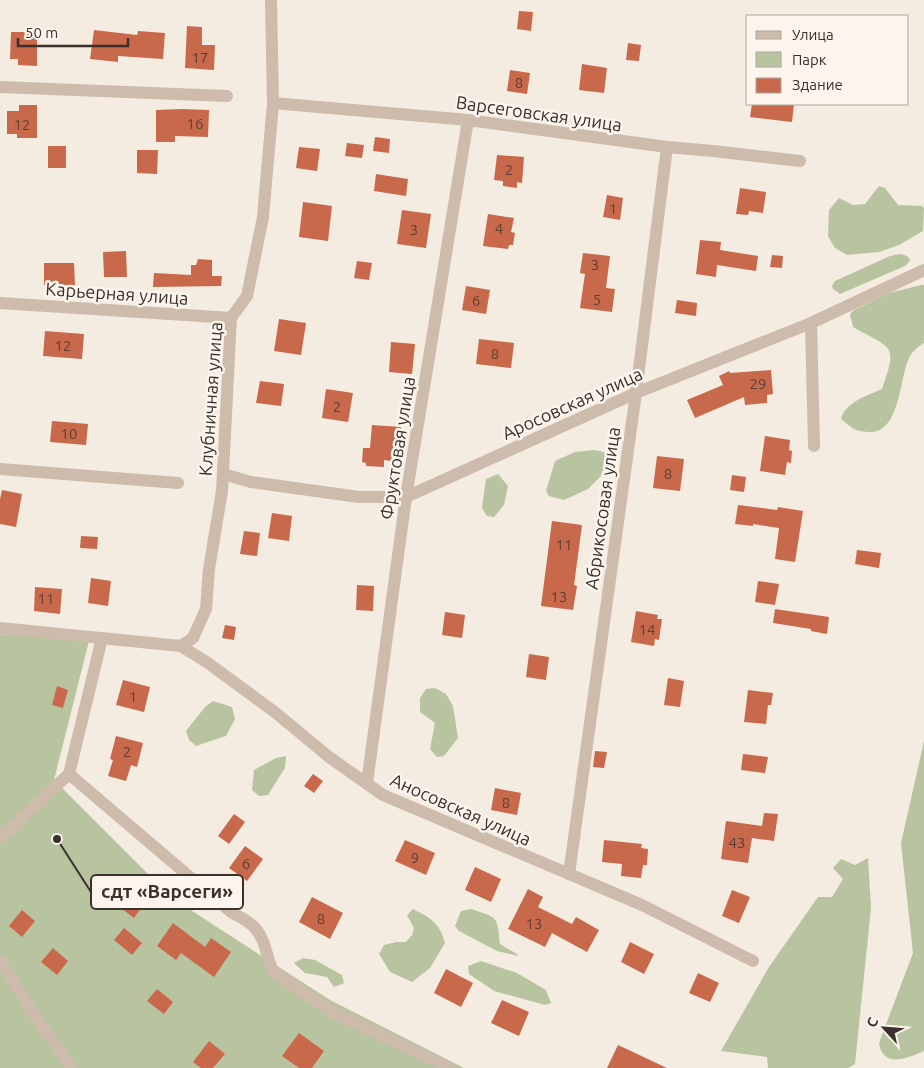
<svg xmlns="http://www.w3.org/2000/svg" width="924" height="1068" font-family="Ubuntu,sans-serif">
	<style>
		.green { fill: #b8c4a0 }
		.building { fill: #c8694b }
		.lines { fill: none; stroke-linecap: round; stroke-linejoin: round }
		.minor { stroke: #cdbbac; stroke-width: 12 }
		.labels { text-anchor: middle; dominant-baseline: central; stroke-width: 5; stroke-linejoin: round; paint-order: stroke }
		.number-label { font-size: 15px; fill: #5e3e33 }
		.street-label { font-size: 18px; fill: #3b302b; stroke: #fbf5ee }
		.leader { fill: none; stroke: #3b302b; stroke-width: 2 }
		.callout-dot { fill: #3b302b; stroke: #fbf5ee; stroke-width: 2 }
		.callout { fill: #fbf5ee; stroke: #3b302b; stroke-width: 2 }
		.callout-label { font-size: 19px; text-anchor: middle; font-weight: bold; fill: #3b302b }
	</style>
	<rect width="100%" height="100%" fill="#f4ebe1"/>
	<!-- green -->
	<g class="green">
		<path d="M879 186 885 188 898 205 922 206 924 208 923 231 899 245 879 252 847 255 835 248 828 236 829 210 839 198 853 205 865 204Z"/>
		<path d="M900 254C905 255 909 256 910 261L905 266 840 294 833 289 832 286 835 281 890 256Z"/>
		<path d="M921 285H924V343C919 346 913 351 910 356 899 376 901 435 868 432 854 431 852 428 841 419 845 402 867 396 882 389 899 343 891 349 853 327L850 314 854 310 889 293Z"/>
		<path d="M594 450 604 452 607 461 600 477 588 489 564 500 549 496 546 491 555 461 575 452Z"/>
		<path d="M498 474 508 486 504 505 494 517 487 516 482 508 486 479Z"/>
		<path d="M0 634 89 641 54 780 172 898 330 1000 464 1068H0Z"/>
		<path d="M435 688 446 694 453 706 458 738 444 756 437 757 430 749 435 723 420 712V698L426 689Z"/>
		<path d="M213 701 232 707 235 719 226 736 196 746 189 740 186 731 205 707Z"/>
		<path d="M924 741V1051C906 1059 883 1068 879 1043L913 953 901 843Z"/>
		<path d="M286 756 285 768 268 795 259 796 252 790 254 770 276 758Z"/>
		<path d="M868 858 871 908 855 1064 848 1068H768L767 1057 721 1051 769 967 818 897H832L843 879 833 868 841 859 855 865Z"/>
		<path d="M413 909C432 919 439 922 445 943L430 968 412 982 390 972 379 954 384 945 396 942H406L412 935 414 928 407 915Z"/>
		<path d="M471 909C498 918 497 915 500 944L517 954 518 956 497 951 459 931 455 926 461 911Z"/>
		<path d="M303 958 315 960 342 975 344 983 334 987 327 977 305 973 294 963Z"/>
		<path d="M481 961 517 973 546 990 551 1003 545 1005 494 991 469 974 468 966Z"/>
	</g>
	<!-- building -->
	<g class="building">
		<path d="M519 11 533 12 531 31 517 29Z"/>
		<path d="M187 26 202 27V45H215L214 70 185 68Z"/>
		<path d="M94 30 137 35 138 31 165 33 163 59 118 56V62L90 59Z"/>
		<path d="M11 32H37V66L18 65V59H10Z"/>
		<path d="M628 43 641 45 639 61 626 60Z"/>
		<path d="M582 64 607 68 604 93 579 90Z"/>
		<path d="M510 70 530 73 527 94 507 91Z"/>
		<path d="M752 104H794L792 122 750 117Z"/>
		<path d="M19 105H37V138H17V134H7V111H19Z"/>
		<path d="M182 109 209 110 208 137 175 136V142H156V110Z"/>
		<path d="M375 137 390 139 389 153 373 151Z"/>
		<path d="M347 143 364 145 362 158 345 156Z"/>
		<rect x="48" y="146" width="18" height="22"/>
		<path d="M299 147 320 149 317 171 296 168Z"/>
		<path d="M137 150H158L157 174 137 173Z"/>
		<path d="M497 155 524 157 522 183 517 182V188L503 186V181L494 180Z"/>
		<path d="M376 174 408 179 406 196 374 191Z"/>
		<path d="M740 188 766 192 763 213 749 211 748 215 736 214Z"/>
		<path d="M607 195 623 198 620 220 603 217Z"/>
		<path d="M303 202 332 206 328 241 299 237Z"/>
		<path d="M402 210 431 214 426 248 397 244Z"/>
		<path d="M488 214 514 218 511 232 515 233 513 245H509L508 249 483 246Z"/>
		<path d="M700 240 721 242 720 250 758 256 756 271 717 265 716 277 696 274Z"/>
		<path d="M126 251 127 277H104L103 252Z"/>
		<path d="M583 253 610 256 606 288 615 289 612 312 580 308 585 274 580 273Z"/>
		<path d="M772 255 783 256 782 268 770 267Z"/>
		<path d="M198 259 212 260V276H222L221 286 153 287 154 273 191 275V265H196Z"/>
		<path d="M357 261 372 263 369 280 354 278Z"/>
		<path d="M44 263H74L75 285H44Z"/>
		<path d="M466 286 490 290 486 314 462 310Z"/>
		<path d="M677 300 697 303 696 316 675 313Z"/>
		<path d="M279 319 306 323 301 355 274 351Z"/>
		<path d="M45 331 84 334 82 359 43 356Z"/>
		<path d="M479 339 514 343 511 368 476 364Z"/>
		<path d="M391 342 415 344 412 374 389 372Z"/>
		<path d="M771 370 773 394 767 395V403L745 405 744 397 695 418 687 400 723 385 719 376 729 371 730 373Z"/>
		<path d="M260 381 284 384 281 406 256 403Z"/>
		<path d="M326 389 353 393 348 422 322 418Z"/>
		<path d="M52 421 88 424 86 445 50 442Z"/>
		<path d="M372 425 401 427 398 462 384 460V467L366 466V463L362 462 363 448H370Z"/>
		<path d="M765 436 790 440 789 450 792 451 791 463 787 462 785 475 760 471Z"/>
		<path d="M657 456 684 459 680 491 653 488Z"/>
		<path d="M732 475 746 477 744 492 730 490Z"/>
		<path d="M2 490 22 494 16 527 0 524V499Z"/>
		<path d="M738 505 777 510 778 507 803 511 795 562 775 559 779 528 753 524V526L735 524Z"/>
		<path d="M272 513 292 516 289 541 268 538Z"/>
		<path d="M552 521 582 525 574 585 577 586 573 610 541 606Z"/>
		<path d="M244 531 260 533 257 556 240 554Z"/>
		<path d="M81 536 98 537 97 549 80 548Z"/>
		<path d="M857 550 881 553 879 568 855 564Z"/>
		<path d="M91 578 111 581 108 606 88 603Z"/>
		<path d="M758 581 779 584 775 605 755 602Z"/>
		<path d="M357 585 374 586 373 611 356 610Z"/>
		<path d="M35 587 62 589 60 614 34 611Z"/>
		<path d="M775 609 829 617 827 634 811 631V629L773 623Z"/>
		<path d="M636 611 658 615 657 619H662L659 640 655 639 654 646 631 642Z"/>
		<path d="M445 612 465 615 462 638 442 635Z"/>
		<path d="M225 625 236 627 234 640 222 638Z"/>
		<path d="M529 654 549 657 546 680 526 677Z"/>
		<path d="M668 678 684 681 680 707 664 705Z"/>
		<path d="M123 680 150 687 144 712 116 705Z"/>
		<path d="M57 686 68 690 63 708 52 705Z"/>
		<path d="M748 690 773 693 771 705H768L766 724 744 722Z"/>
		<path d="M116 736 143 743 137 767 131 765 126 781 108 776 113 760 110 759Z"/>
		<path d="M595 751 607 752 604 768 593 767Z"/>
		<path d="M743 754 768 757 765 773 741 770Z"/>
		<path d="M313 774 323 781 314 793 304 786Z"/>
		<path d="M495 788 521 793 517 815 491 810Z"/>
		<path d="M764 813 778 814 774 841 752 838 748 863 721 859 726 821 762 826Z"/>
		<path d="M234 814 245 822 229 844 218 836Z"/>
		<path d="M405 840 435 853 426 875 395 861Z"/>
		<path d="M604 840 642 844 641 848 648 849 647 865H643L641 878 621 876 622 864 602 862Z"/>
		<path d="M245 846 263 859 247 881 229 868Z"/>
		<path d="M475 867 501 879 491 902 465 890Z"/>
		<path d="M119 879 147 900 134 918 106 897Z"/>
		<path d="M528 889 543 897 538 907 572 924 576 917 599 930 587 952 552 933 545 947 508 929Z"/>
		<path d="M732 890 750 897 739 923 722 916Z"/>
		<path d="M312 897 343 913 330 939 299 922Z"/>
		<path d="M22 910 35 921 22 937 9 926Z"/>
		<path d="M173 923 205 947 211 938 231 952 214 977 181 953 176 960 157 946Z"/>
		<path d="M124 928 142 943 132 955 114 940Z"/>
		<path d="M630 942 654 954 644 974 621 962Z"/>
		<path d="M53 948 68 961 57 975 41 962Z"/>
		<path d="M446 969 473 983 461 1007 434 993Z"/>
		<path d="M698 973 719 983 710 1002 689 993Z"/>
		<path d="M157 989 173 1002 164 1014 147 1001Z"/>
		<path d="M502 1000 529 1012 519 1036 491 1023Z"/>
		<path d="M299 1033 324 1051 312 1068H299L282 1056Z"/>
		<path d="M209 1041 225 1054 213 1068H201L193 1062Z"/>
		<path d="M618 1045 667 1068H607Z"/>
	</g>
	<g class="lines">
		<!-- minor -->
		<g class="minor">
			<path d="M0 87 227 96"/>
			<path d="M273 103 468 120 667 147 713 151 800 161"/>
			<path d="M0 303 231 318"/>
			<path d="M811 323 814 446"/>
			<path d="M0 469 178 483"/>
			<path d="M223 474 251 482 359 497H406L636 393 811 323 924 270"/>
			<path d="M0 628 181 646 208 663 276 713 329 757 383 795 642 905 753 961"/>
			<path d="M181 646 193 638 206 609 209 569 222 491 231 318 247 296 263 217 273 103 271 0"/>
			<path d="M69 774 231 912C238 916 249 921 254 927 266 939 266 957 273 971L330 1011 450 1068"/>
			<path d="M367 783 406 497 468 120"/>
			<path d="M0 838 69 774 102 638"/>
			<path d="M569 874 636 393 667 147"/>
			<path d="M0 960 35 1016 72 1068"/>
		</g>
	</g>
	<g class="labels">
		<!-- number labels -->
		<g class="number-label">
			<text x="200" y="57">17</text>
			<text x="519" y="82">8</text>
			<text x="195" y="123">16</text>
			<text x="22" y="124">12</text>
			<text x="509" y="169">2</text>
			<text x="613" y="208">1</text>
			<text x="499" y="228">4</text>
			<text x="414" y="229">3</text>
			<text x="595" y="264">3</text>
			<text x="597" y="299">5</text>
			<text x="476" y="300">6</text>
			<text x="63" y="345">12</text>
			<text x="495" y="353">8</text>
			<text x="758" y="383">29</text>
			<text x="337" y="406">2</text>
			<text x="69" y="433">10</text>
			<text x="668" y="473">8</text>
			<text x="564" y="544">11</text>
			<text x="559" y="596">13</text>
			<text x="46" y="598">11</text>
			<text x="647" y="629">14</text>
			<text x="133" y="696">1</text>
			<text x="127" y="751">2</text>
			<text x="506" y="802">8</text>
			<text x="737" y="842">43</text>
			<text x="415" y="857">9</text>
			<text x="246" y="863">6</text>
			<text x="321" y="918">8</text>
			<text x="534" y="923">13</text>
		</g>
		<!-- street labels -->
		<g class="street-label">
			<text transform="translate(539 113) rotate(8)">Варсеговская улица</text>
			<text transform="translate(117 293) rotate(4)">Карьерная улица</text>
			<text transform="translate(210 399) rotate(-86)">Клубничная улица</text>
			<text transform="translate(572 403) rotate(-24)">Аросовская улица</text>
			<text transform="translate(397 448) rotate(-81)">Фруктовая улица</text>
			<text transform="translate(602 508) rotate(-82)">Абрикосовая улица</text>
			<text transform="translate(461 809) rotate(24)">Аносовская улица</text>
		</g>
	</g>
	<!-- callouts -->
	<path class="leader" d="M57 839L91 892"/>
	<circle class="callout-dot" cx="57" cy="839" r="5"/>
	<rect class="callout" x="91" y="875" width="152" height="34" rx="5"/>
	<g class="callout-label">
		<text x="167" y="898">сдт «Варсеги»</text>
	</g>
	<!-- legend -->
	<rect x="746" y="15" width="162" height="90" fill="#fbf5ee" stroke="#aea6a0"/>
	<rect x="756" y="31" width="25" height="8" fill="#cdbbac" stroke="#aea6a0"/>
	<text x="792" y="40" font-size="15" fill="#3b302b">Улица</text>
	<rect x="756" y="52" width="25" height="15" fill="#b8c4a0" stroke="#aea6a0"/>
	<text x="792" y="65" font-size="15" fill="#3b302b">Парк</text>
	<rect x="756" y="78" width="25" height="15" fill="#c8694b" stroke="#aea6a0"/>
	<text x="792" y="90" font-size="15" fill="#3b302b">Здание</text>
	<!-- north arrow -->
	<g transform="translate(884 1028) rotate(296)" stroke="#fbf5ee" stroke-width="4" paint-order="stroke">
	<path d="M0-4L9 19L0 12L-9 19Z" fill="#3b302b"/>
	<text y="-8" font-size="14" font-weight="bold" text-anchor="middle" fill="#3b302b">С</text>
	</g>
	<!-- scale -->
	<path d="M18 38v8h110v-8" fill="none" stroke="#3b302b" stroke-width="2.5"/>
	<text x="25" y="38" font-size="15" fill="#3b302b" stroke="#fbf5ee" stroke-width="4" paint-order="stroke">50 m</text>
</svg>
